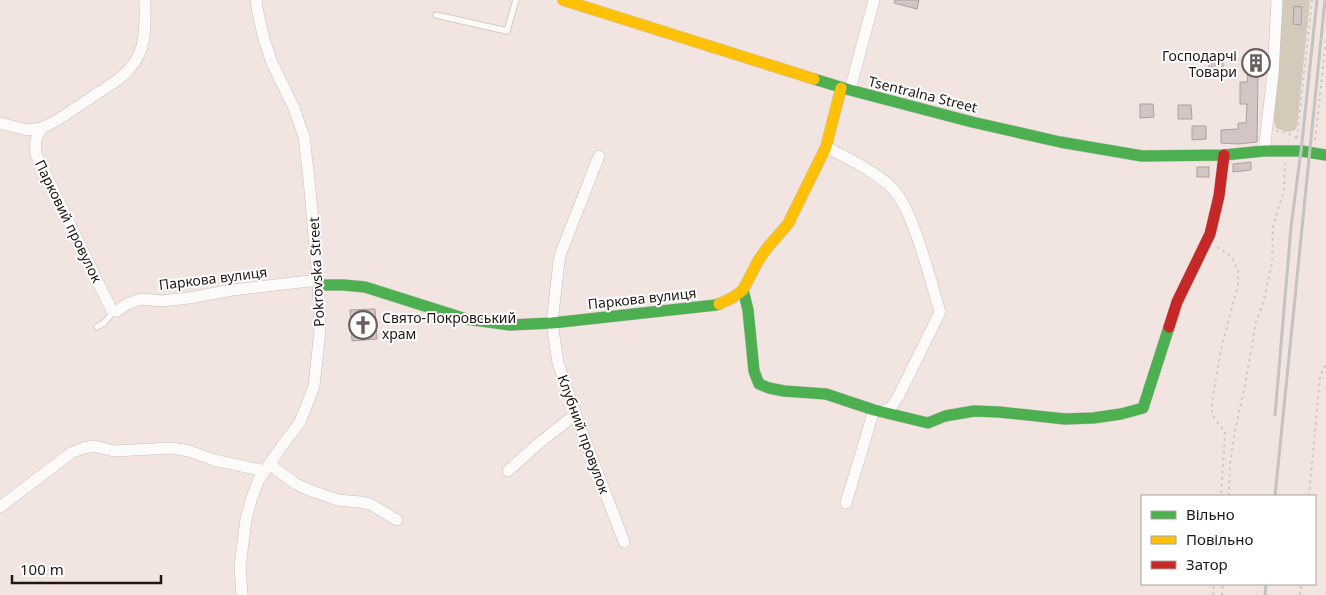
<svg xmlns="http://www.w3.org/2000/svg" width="1326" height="595" font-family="'Noto Sans',sans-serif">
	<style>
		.green { fill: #d4caba }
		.building { fill: #d3c5c4; stroke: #aca0a0 }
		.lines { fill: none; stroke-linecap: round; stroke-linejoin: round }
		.lane-casing { stroke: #cbc0bc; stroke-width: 7 }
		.street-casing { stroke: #cbc0bc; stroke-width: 12 }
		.fast-casing { stroke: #cbc0bc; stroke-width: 12 }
		.slow-casing { stroke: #cbc0bc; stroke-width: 12 }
		.jam-casing { stroke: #cbc0bc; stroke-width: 12 }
		.path { stroke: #cdc8c7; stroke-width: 2; stroke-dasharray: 2.5 4; stroke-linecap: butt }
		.lane { stroke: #fdfbfa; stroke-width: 5.5 }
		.street { stroke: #fdfbfa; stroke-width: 11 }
		.fast { stroke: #4caf50; stroke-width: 11 }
		.slow { stroke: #ffc107; stroke-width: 11 }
		.jam { stroke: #c62828; stroke-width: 11 }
		.rail { stroke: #c6c2c1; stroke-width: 3 }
		.labels { text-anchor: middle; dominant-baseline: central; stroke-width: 4; stroke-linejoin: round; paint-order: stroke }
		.poi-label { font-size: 14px; fill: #201715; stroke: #fff; text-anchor: end }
		.street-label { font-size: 14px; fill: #201715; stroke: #fff }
	</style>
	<rect width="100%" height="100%" fill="#f2e4e0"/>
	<!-- green -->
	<path class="green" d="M1280 0H1310L1297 127 1295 130 1288 132 1276 128 1274 120Z"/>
	<!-- building -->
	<g class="building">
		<path d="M895 0H919L917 9 894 3Z"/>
		<path d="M1294 6 1302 7 1301 25 1293 24Z"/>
		<path d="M1250 51 1265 52 1262 75 1258 74 1257 142 1238 144 1221 143V130L1238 129V123H1246L1247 104H1240V82H1247Z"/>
		<rect x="1209" y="62" width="14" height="14"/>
		<path d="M1140 104H1153L1154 117 1140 118Z"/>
		<path d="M1178 105H1191L1192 119H1178Z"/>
		<path d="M1192 126H1206V139L1192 140Z"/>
		<path d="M1251 162V170L1233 172V164Z"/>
		<rect x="1197" y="167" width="12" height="10"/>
		<path d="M375 309 377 339 352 341 350 310Z"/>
	</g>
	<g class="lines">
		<defs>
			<g id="lane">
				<path d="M436 15 507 31 516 0"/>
				<path d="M97 327 104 323 114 311"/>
			</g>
			<g id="street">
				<path d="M850 90 874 0"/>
				<path d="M0 123 27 130 42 128 59 119 119 79C148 55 145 34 145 0"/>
				<path d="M42 128C35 138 35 142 36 154L111 309 114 311H117L127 304 141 299 161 301 189 298 232 290 318 280"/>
				<path d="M826 147C847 158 879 173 894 190 904 202 910 217 915 231 925 257 932 285 940 312L898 397 892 406 883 412"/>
				<path d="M1264 151 1273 74 1277 0"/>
				<path d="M599 156 562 250 559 261 552 323 558 363 582 432 624 542"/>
				<path d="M269 464 296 484 309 490 338 500 360 502 370 504 397 520"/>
				<path d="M508 471 539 443 576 414"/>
				<path d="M846 503 874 410"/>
				<path d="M0 507 71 453 83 448 94 446 114 451 172 448 189 451 214 460 265 471"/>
				<path d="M242 595 240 566 246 519 251 500 259 479 282 446 300 422 314 386 320 330 318 280 309 179 304 137 294 108 272 63 264 39 258 13 256 0"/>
			</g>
			<g id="fast">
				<path d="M814 79 850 90 972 122 1060 142 1142 156 1224 155 1264 151H1301L1326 155"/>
				<path d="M319 285H344L365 287 466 319 510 325 552 323 716 305 719 304"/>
				<path d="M743 290 748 310 754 371 759 384 769 388 784 391 826 394 874 410 928 423 945 416 974 411 999 412 1065 419 1093 418 1121 414 1143 408 1169 327"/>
			</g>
			<g id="slow">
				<path d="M563 0 814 79"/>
				<path d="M719 304 732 298 743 290 758 261 767 248 788 224 826 147 841 88"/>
			</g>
			<path id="jam" d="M1169 327 1177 302 1210 234 1219 196 1224 155"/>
		</defs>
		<!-- lane casing -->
		<use href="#lane" class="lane-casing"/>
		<!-- street casing -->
		<use href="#street" class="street-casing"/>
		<!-- fast casing -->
		<use href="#fast" class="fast-casing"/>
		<!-- slow casing -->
		<use href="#slow" class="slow-casing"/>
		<!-- jam casing -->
		<use href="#jam" class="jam-casing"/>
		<!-- path -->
		<g class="path">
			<path d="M1283 73C1289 72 1294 71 1297 66 1302 58 1303 12 1303 0"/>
			<path d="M1276 131 1287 133 1297 138"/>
			<path d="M1297 138 1312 0"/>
			<path d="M1315 140 1326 40"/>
			<path d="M1217 247 1232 257 1238 271V286L1229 318 1220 354 1212 402V415L1225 432 1221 496"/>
			<path d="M1229 496 1230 463 1235 431 1245 385 1256 322 1263 304 1272 263 1273 226 1284 191 1285 163"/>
			<path d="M1309 496 1320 377 1324 367 1326 365"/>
			<path d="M1213 595 1214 584"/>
			<path d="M1222 595 1223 584"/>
			<path d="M1300 595 1301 584"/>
		</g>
		<!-- lane -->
		<use href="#lane" class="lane"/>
		<!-- street -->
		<use href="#street" class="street"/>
		<!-- fast -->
		<use href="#fast" class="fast"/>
		<!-- slow -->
		<use href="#slow" class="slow"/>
		<!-- jam -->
		<use href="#jam" class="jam"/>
		<!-- rail -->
		<g class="rail">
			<path d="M1275 415 1291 227 1301 151 1317 0"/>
			<path d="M1275 496 1325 0"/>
			<path d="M1265 595 1266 584"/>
		</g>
	</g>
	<!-- icons -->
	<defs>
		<symbol id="building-ring" viewBox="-11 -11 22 22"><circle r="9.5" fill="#fff" stroke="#6a5f5c" stroke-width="1.5"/><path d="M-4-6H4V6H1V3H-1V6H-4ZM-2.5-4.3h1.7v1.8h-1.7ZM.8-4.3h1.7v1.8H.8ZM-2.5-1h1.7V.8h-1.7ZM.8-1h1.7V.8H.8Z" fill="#6a5f5c"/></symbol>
		<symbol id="church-ring" viewBox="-11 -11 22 22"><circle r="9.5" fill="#fff" stroke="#6a5f5c" stroke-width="1.5"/><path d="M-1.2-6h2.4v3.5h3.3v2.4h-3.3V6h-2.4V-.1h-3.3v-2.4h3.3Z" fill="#6a5f5c"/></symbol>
	</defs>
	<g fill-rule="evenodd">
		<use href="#building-ring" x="1240" y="47" width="32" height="32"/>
		<use href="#church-ring" x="347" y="309" width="32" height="32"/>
	</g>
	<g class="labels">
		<!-- poi labels -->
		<g class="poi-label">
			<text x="1237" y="55">Господарчі<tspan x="1237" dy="16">Товари</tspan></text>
			<text x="382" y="317" text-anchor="start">Свято-Покровський<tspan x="382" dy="16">храм</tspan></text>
		</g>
		<!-- street labels -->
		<g class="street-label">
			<text transform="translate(923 94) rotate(14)">Tsentralna Street</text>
			<text transform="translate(69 221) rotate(64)">Парковий провулок</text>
			<text transform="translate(316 272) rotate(-93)">Pokrovska Street</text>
			<text transform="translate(213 278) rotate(-7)">Паркова вулиця</text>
			<text transform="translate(642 298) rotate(-6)">Паркова вулиця</text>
			<text transform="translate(584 434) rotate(70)">Клубний провулок</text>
		</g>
	</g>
	<!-- legend -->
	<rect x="1141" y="495" width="175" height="90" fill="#ffffff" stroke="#a6a2a1"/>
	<rect x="1151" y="511" width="25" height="8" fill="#4caf50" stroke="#a6a2a1"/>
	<text x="1186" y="520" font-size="15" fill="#201715">Вільно</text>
	<rect x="1151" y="536" width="25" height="8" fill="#ffc107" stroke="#a6a2a1"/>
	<text x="1186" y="545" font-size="15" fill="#201715">Повільно</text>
	<rect x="1151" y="561" width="25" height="8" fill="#c62828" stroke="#a6a2a1"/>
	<text x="1186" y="570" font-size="15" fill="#201715">Затор</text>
	<!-- scale -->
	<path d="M12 575v8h149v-8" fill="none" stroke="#201715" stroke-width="2.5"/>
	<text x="20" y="575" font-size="15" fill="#201715" stroke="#ffffff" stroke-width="4" paint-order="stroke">100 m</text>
</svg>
